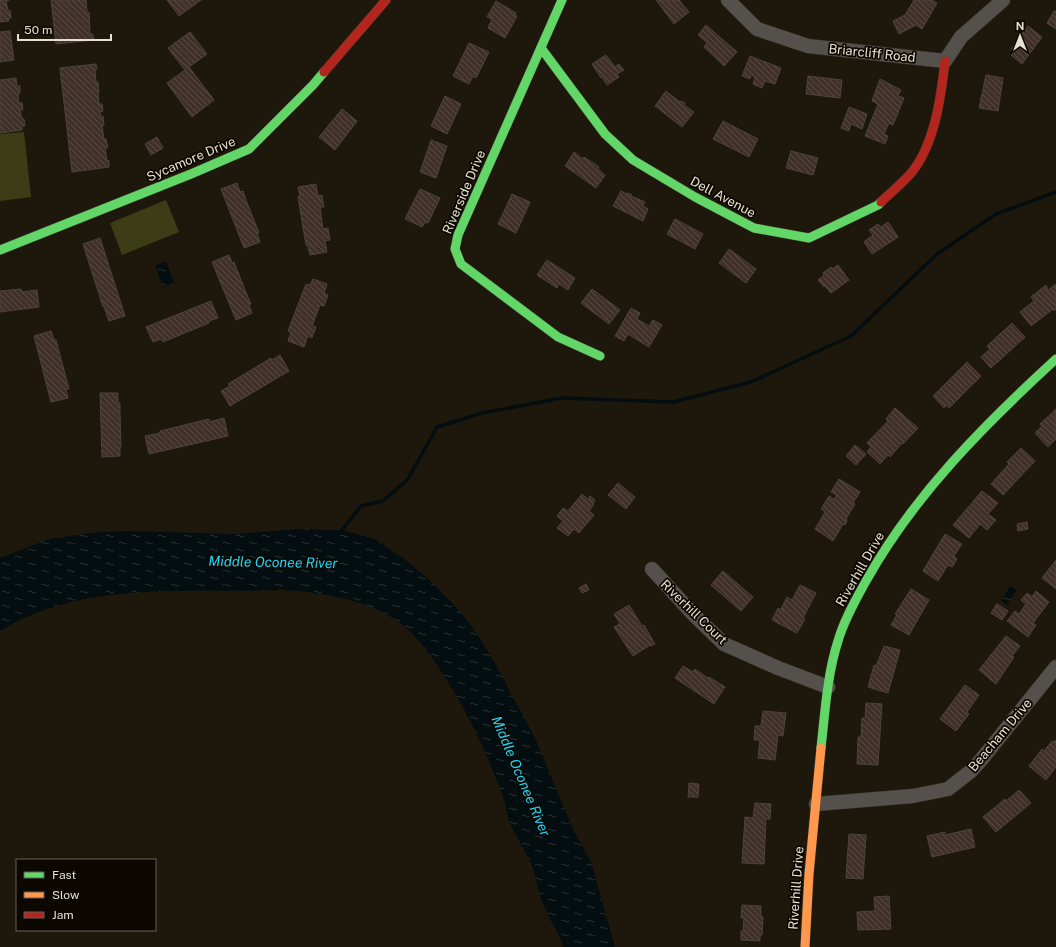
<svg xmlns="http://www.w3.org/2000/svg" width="1056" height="947" font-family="'Public Sans',sans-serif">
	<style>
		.pitch { fill: #3c3d16 }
		.water { fill: url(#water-ripples) }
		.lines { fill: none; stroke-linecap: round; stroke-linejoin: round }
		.stream { stroke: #040d0f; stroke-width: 3.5 }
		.building { fill: url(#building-back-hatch); stroke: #4c433e }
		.street-casing { stroke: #383329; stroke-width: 15 }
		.fast-casing { stroke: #383329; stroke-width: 10 }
		.slow-casing { stroke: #383329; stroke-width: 10 }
		.jam-casing { stroke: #383329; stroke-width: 10 }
		.street { stroke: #54504b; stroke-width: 14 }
		.fast { stroke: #63d668; stroke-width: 9 }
		.slow { stroke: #ff974d; stroke-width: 9 }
		.jam { stroke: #b3261e; stroke-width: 9 }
		.labels { text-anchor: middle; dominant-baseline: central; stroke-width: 3.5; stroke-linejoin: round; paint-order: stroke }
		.street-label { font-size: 13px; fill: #e7e0d2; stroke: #0c0801 }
		.water-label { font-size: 14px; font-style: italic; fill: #21d4f5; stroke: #0c0801 }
	</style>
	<defs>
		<pattern id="water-ripples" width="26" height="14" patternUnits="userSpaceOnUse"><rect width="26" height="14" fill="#040d0f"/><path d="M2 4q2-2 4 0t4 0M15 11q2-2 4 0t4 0" fill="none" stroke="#293031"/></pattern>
		<pattern id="building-back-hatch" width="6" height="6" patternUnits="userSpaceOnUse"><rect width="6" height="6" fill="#413029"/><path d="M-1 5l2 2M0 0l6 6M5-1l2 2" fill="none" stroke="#5c4e47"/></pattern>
	</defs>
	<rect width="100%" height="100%" fill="#1e180c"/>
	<!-- pitch -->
	<g class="pitch">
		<path d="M24 132 31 197 0 201V134Z"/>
		<path d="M166 200 179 232 122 255 110 223Z"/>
	</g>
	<!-- water -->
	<g class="water">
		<path d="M166 261 174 282 163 287 155 266Z"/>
		<path d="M298 529 342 530 375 539 403 558 425 576 439 589 464 616 475 631 495 663 535 738 573 829 592 864 615 947H563L561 940C554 926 545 911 540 896 537 885 535 872 530 861 523 847 515 835 509 821 507 814 506 807 504 800 487 752 464 704 435 662 422 644 410 628 391 617 359 598 318 592 282 590 187 594 85 579 0 631V558L49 539 99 532 128 531 237 534Z"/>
		<path d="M1010 586 1017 590 1007 605 1001 601Z"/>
	</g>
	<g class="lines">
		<!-- stream -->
		<path class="stream" d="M342 533V530L361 506 383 501 408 479 437 427 482 413 562 398 673 402 751 382 851 336 937 254 996 214 1056 192"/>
	</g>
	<!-- building -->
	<g class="building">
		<path d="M0 0H9L6 1 8 11 10 10 11 18H8L9 21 0 22Z"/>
		<path d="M51 0H86L87 12H89L90 34H93L94 40 56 44Z"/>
		<path d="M167 0H201L179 16Z"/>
		<path d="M656 0H679L689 12 674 24Z"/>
		<path d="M914 0H932L937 3 922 29 916 25 899 34 893 21 905 15Z"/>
		<path d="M496 1 516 13 515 15 517 16 505 38 488 28 492 19 487 17Z"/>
		<path d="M1054 11H1056V29L1047 23Z"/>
		<path d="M706 25 737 52 724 66 704 47 707 43 698 35Z"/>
		<path d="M1028 26 1042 37 1022 64 1011 55 1014 51 1011 49Z"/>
		<path d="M10 31 14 60 0 62V32Z"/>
		<path d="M190 32 207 54 189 67 214 100 192 117 167 83 185 70 168 48Z"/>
		<path d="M469 43 489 52 476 78 473 76 469 84 453 76Z"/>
		<path d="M606 55 615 67 619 64 624 70 617 74 619 77 607 85 602 77 601 78 592 64Z"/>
		<path d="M750 56 781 68 775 84 765 81 762 88 753 84 755 77 751 75 750 79 742 76Z"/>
		<path d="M96 64 97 69 95 70 96 82H98L99 92H98L99 104H102L103 111 100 112 101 117 103 116 104 125H102L104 139H106L108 148H105L107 161 109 160V167L72 172 60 68Z"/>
		<path d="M986 75 1003 78 998 111 979 108Z"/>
		<path d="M808 76 842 80 840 98 806 94Z"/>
		<path d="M16 78 17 86H20V93H18L19 103H22L23 110H20L22 119H24L25 126H22V130L0 133V80Z"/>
		<path d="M880 79 901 90 898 96 904 98 893 125 889 123 884 134 888 136 885 144 865 136 878 104 872 101Z"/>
		<path d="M666 91 680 102 681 101 685 103 684 105 694 112 682 127 655 106Z"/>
		<path d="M445 96 461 104 447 134 431 126Z"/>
		<path d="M849 107 867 114 862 129 851 124 849 131 841 128Z"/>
		<path d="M342 109 357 121 335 150 319 137Z"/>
		<path d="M723 121 758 139 749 157 713 139Z"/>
		<path d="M157 137 163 148 151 155 145 144Z"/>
		<path d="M431 140 447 146 436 178 420 172Z"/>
		<path d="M791 151 818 158 813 175 786 168Z"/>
		<path d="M574 152 583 159 584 157 599 167 598 169 605 175 596 188 565 166Z"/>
		<path d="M237 183 240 192 243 191 246 200 259 233H257L260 242 244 248 221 189Z"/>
		<path d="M316 184 318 196 322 195 324 207H320L323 229 328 228 330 240 325 241 327 252 310 255 308 246 306 245 298 197 300 196 298 187Z"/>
		<path d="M420 189 440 198 428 223 425 222 422 227 405 219Z"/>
		<path d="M621 191 627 194 628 193 632 195 631 196 645 202 643 206 648 209 643 221 613 206Z"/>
		<path d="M512 194 530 202 516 233 498 224Z"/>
		<path d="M675 219 703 234 695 249 667 234Z"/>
		<path d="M888 222 898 237 872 254 864 242 873 235 869 230 878 224 881 227Z"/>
		<path d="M100 238 125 316 109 321 104 306 103 307 83 244Z"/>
		<path d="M729 249 756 269 746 283 719 263Z"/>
		<path d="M229 255 232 263 234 262 247 295 251 304 249 305 252 313 236 320 212 262Z"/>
		<path d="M547 260 575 278 568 290 559 284 557 288 537 275Z"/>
		<path d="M838 265 849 280 831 293 825 286 824 287 818 280 824 275 823 273 831 267 832 269Z"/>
		<path d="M313 279 327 284 324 293 328 295 324 306 320 305 312 326 316 327 312 338 308 336 304 347 288 341 291 332 288 331 306 284 310 285Z"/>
		<path d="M1056 284V309L1054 311 1053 309 1031 326 1020 312 1034 301 1031 297 1046 285 1048 290Z"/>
		<path d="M21 289 22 292 37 290 39 307 0 312V291Z"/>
		<path d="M592 289 620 310 609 324 581 303Z"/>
		<path d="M211 301 218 318 209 321V323L163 342 161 339 153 342 146 327Z"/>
		<path d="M631 308 640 313 637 319 649 326 653 320 662 325 649 347 628 334 624 341 615 336Z"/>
		<path d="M1012 323 1025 337 991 368 981 357 990 349 987 346Z"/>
		<path d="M51 331 54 340H56L69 389H66L68 398 51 402 34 336Z"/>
		<path d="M280 355 289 371 230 406 221 391 230 386 228 384 271 358 272 360Z"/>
		<path d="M967 362 981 376 949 408 947 405 944 408 933 396Z"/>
		<path d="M100 393H118V403H120V412L121 447H120V456L102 457Z"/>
		<path d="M895 408 918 428 903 444 902 443 890 457 888 455 880 464 867 452 871 447 867 443 888 421 886 419Z"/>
		<path d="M1056 409V439L1048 447 1035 433 1042 426 1040 424Z"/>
		<path d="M224 418 228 436 149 454 145 436 160 433V431L209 419V422Z"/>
		<path d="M855 445 866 454 856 465 846 456Z"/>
		<path d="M1021 448 1035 461 1003 495 991 484 1009 464 1007 462Z"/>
		<path d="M839 479 860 492 853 503 855 504 846 519 847 520 845 525 843 524 833 541 815 529 825 512 821 509 829 496 834 499 837 495 831 492Z"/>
		<path d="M618 483 635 497 626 509 608 495Z"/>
		<path d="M982 491 998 503 988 514 996 520 987 530 980 524 969 538 953 525Z"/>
		<path d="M582 494 588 499 590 496 595 500 593 503 594 504 589 511 594 515 579 533 574 529 568 536 557 528 563 521 557 516 563 508 568 511Z"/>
		<path d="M1027 522 1028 529 1018 531 1017 524Z"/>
		<path d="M945 534 962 544 954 556 957 559 952 567 948 565 938 581 923 571Z"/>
		<path d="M1056 560V589L1042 578Z"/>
		<path d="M723 571 753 597 741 611 711 585Z"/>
		<path d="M586 584 589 590 582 593 579 588Z"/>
		<path d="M800 585 816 593 803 618 805 619 797 633 772 620 778 608 786 612 781 609 787 597 792 600Z"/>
		<path d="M911 589 929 600 909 635 891 625 897 615 895 614Z"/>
		<path d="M1036 591 1049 602 1033 623 1036 625 1028 637 1007 621 1015 611 1019 614 1026 604 1021 600 1027 593 1032 597Z"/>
		<path d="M997 604 1008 611 1002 620 991 613Z"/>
		<path d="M629 605 642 626 644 625 655 644 651 646 650 645 633 656 614 627 620 624 614 614Z"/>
		<path d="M1006 636 1020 646 1012 656 1014 657 996 684 979 670Z"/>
		<path d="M884 646 900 650 888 693 868 687 874 665 876 666Z"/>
		<path d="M683 666 693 672 695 669 708 678 709 677 725 687 714 704 675 678Z"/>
		<path d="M965 685 979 695 967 712 969 714 956 731 940 719Z"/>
		<path d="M866 703 882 704 878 765 857 764 858 737H861L862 718H865Z"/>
		<path d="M763 711 786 713 783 736 778 735 775 760 758 758 760 740H754L755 726H761Z"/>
		<path d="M1056 740V767L1046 780 1029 766 1042 749 1044 751 1052 741 1054 742Z"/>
		<path d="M689 783 699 784 698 797H688Z"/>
		<path d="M1019 790 1031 803 996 832 983 817 1005 799 1006 801Z"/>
		<path d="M755 803 771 804 770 819H766L764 864 742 863 745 817 753 818Z"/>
		<path d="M971 829 975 847 932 857 927 836 945 832V835Z"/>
		<path d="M849 834 866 835 863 879 846 878Z"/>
		<path d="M889 896 891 929 858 930 857 912 875 911 874 897Z"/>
		<path d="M742 905 761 906V917H763L762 935H760V941L741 940V931H743L744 918H741Z"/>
	</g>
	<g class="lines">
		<defs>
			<g id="street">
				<path d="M728 0 757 29 808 46 945 61 961 37 1003 0"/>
				<path d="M652 569 692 613 724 644 778 668 828 687"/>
				<path d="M816 804 913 796 948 789 971 771 981 760 1056 667"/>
			</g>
			<g id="fast">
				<path d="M562 0 458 235 455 249 461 264 558 337 600 356"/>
				<path d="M541 48 605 134 633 160 695 197 754 228 809 238 878 205 881 202"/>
				<path d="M0 250 191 174 249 149 313 85 324 72"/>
				<path d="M821 748C825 713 827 675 838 641 844 620 856 599 866 581 914 495 984 425 1056 359"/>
			</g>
			<path id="slow" d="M805 947 809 874 821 748"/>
			<g id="jam">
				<path d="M324 72 386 0"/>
				<path d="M881 202C891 192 903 183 912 172 935 143 941 97 945 61"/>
			</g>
		</defs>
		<!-- street casing -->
		<use href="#street" class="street-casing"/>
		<!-- fast casing -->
		<use href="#fast" class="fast-casing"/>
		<!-- slow casing -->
		<use href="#slow" class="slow-casing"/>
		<!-- jam casing -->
		<use href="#jam" class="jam-casing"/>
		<!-- street -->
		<use href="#street" class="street"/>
		<!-- fast -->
		<use href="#fast" class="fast"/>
		<!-- slow -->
		<use href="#slow" class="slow"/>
		<!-- jam -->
		<use href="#jam" class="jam"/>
	</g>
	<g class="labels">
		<!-- street labels -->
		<g class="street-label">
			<text transform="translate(872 53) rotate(6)">Briarcliff Road</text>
			<text transform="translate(191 159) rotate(-23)">Sycamore Drive</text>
			<text transform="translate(464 192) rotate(-67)">Riverside Drive</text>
			<text transform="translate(723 197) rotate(28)">Dell Avenue</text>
			<text transform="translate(860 569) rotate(-60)">Riverhill Drive</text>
			<text transform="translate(694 612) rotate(44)">Riverhill Court</text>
			<text transform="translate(1000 735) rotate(-50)">Beacham Drive</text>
			<text transform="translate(796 888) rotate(-86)">Riverhill Drive</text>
		</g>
		<!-- water labels -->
		<g class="water-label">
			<text transform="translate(273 562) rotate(1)">Middle Oconee River</text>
			<text transform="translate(521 776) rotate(67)">Middle Oconee River</text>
		</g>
	</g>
	<!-- legend -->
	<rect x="16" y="859" width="140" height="72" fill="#0c0801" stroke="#645e55"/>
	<rect x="24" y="872" width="20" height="6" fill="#63d668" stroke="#645e55"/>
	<text x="52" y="879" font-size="12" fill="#e7e0d2">Fast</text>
	<rect x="24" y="892" width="20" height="6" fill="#ff974d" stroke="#645e55"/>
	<text x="52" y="899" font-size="12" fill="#e7e0d2">Slow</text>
	<rect x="24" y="912" width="20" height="6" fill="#b3261e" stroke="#645e55"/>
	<text x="52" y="919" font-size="12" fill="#e7e0d2">Jam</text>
	<!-- north arrow -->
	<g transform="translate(1020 36)" stroke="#0c0801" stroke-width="3" paint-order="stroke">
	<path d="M0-3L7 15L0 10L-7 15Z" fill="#e7e0d2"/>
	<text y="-6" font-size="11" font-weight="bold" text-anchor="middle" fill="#e7e0d2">N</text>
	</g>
	<!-- scale -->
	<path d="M18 34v6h93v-6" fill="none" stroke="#e7e0d2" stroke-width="2"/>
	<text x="24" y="34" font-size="12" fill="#e7e0d2" stroke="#0c0801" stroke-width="3" paint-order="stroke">50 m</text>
</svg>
